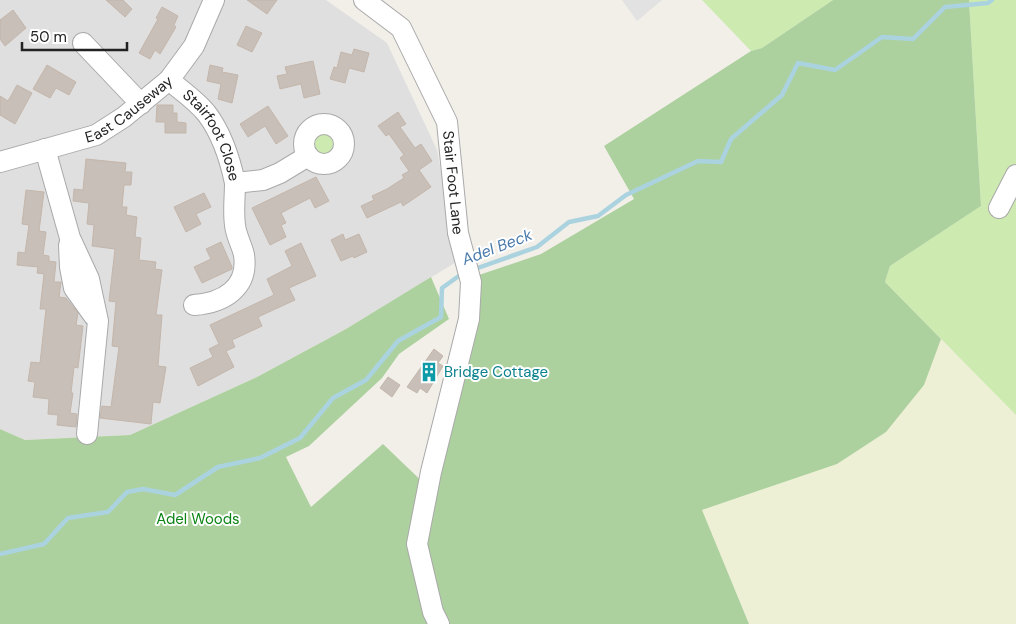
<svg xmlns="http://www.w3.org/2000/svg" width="1016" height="624" font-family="'DM Sans',sans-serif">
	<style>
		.residential { fill: #e0dfdf }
		.farmland { fill: #eef0d5 }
		.grass { fill: #cdebb0 }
		.forest { fill: #add19e }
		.parking { fill: #e2e2e2 }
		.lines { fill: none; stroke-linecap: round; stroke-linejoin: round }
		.stream { stroke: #aad3df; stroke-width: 4.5 }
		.building { fill: #c7bfb8; stroke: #c4b6ab }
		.minor-casing { stroke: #a9a9a9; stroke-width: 22 }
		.minor { stroke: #fff; stroke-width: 20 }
		.labels { text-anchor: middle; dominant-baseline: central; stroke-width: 4; stroke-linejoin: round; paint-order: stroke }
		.street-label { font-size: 15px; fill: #222; stroke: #fff }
		.culture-label { font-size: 15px; fill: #0d838f; stroke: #fff; text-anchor: start }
		.park-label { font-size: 15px; fill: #0c8416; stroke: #fff }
		.water-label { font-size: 16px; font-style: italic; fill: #4a7aab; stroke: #fff }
	</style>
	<rect width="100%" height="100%" fill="#f2efe9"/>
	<!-- residential -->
	<path class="residential" d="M0 0H326L387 43 437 150 458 261 346 329 257 377 130 435 25 440 0 429Z"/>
	<!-- farmland -->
	<path class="farmland" d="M941 339 1016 415V624H749L702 510 837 464 886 432 924 385Z"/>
	<!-- grass -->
	<g class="grass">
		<path d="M702 0H833L762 48 751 51Z"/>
		<path d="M969 0H1016V415L885 282 890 266 981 206Z"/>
		<circle cx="324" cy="144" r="13"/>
	</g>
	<!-- forest -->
	<path class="forest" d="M833 0H969L981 206 890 266 885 282 941 339 924 385 886 432 837 464 702 510 749 624H0V429L25 440 130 435 257 377 346 329 431 277 449 319 399 354 382 378 309 446 286 457 311 507 383 444 432 491 476 276 541 254 634 199 604 146 751 51 762 48Z"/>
	<!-- parking -->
	<path class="parking" d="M622 0H662L637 21Z"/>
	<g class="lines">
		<!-- stream -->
		<g class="stream">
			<path d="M472 270 537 247 569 222 598 216 626 195 698 161 721 162 731 139 782 95 798 63 835 70 882 37 913 39 945 7 988 3 992 0"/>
			<path d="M0 554 44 544 68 518 108 512 127 492 143 489 175 495 218 467 260 458 300 438 333 398 366 380 398 341 441 317 442 288 463 273"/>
		</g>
	</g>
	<!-- building -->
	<g class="building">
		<path d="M106 0H123L132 9 125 17Z"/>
		<path d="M247 0H277L267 14Z"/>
		<path d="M162 7 178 16 174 25 176 27 160 54 155 50 150 59 139 53 158 19 156 18Z"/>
		<path d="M13 10 26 28 5 46 0 39V20Z"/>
		<path d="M246 26 262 33 252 52 237 45Z"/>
		<path d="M354 49 369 53 364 72 349 68 345 83 330 79 334 67 337 68 341 52 352 55Z"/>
		<path d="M313 61 320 94 304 98 301 84 280 89 277 76 287 74 285 67Z"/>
		<path d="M47 65 76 82 69 95 56 88 50 98 33 89Z"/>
		<path d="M210 65 223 68 222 72 238 75 232 103 218 99 221 84 207 81Z"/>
		<path d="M17 85 32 93 15 124 0 115V96L8 101Z"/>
		<path d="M157 105H173V113H177V122L186 123V133H165V122H156Z"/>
		<path d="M268 106 288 136 276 144 265 126 248 137 240 124Z"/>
		<path d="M398 112 406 124 400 127 415 148 421 144 432 161 419 170 431 187 403 206 401 202 367 218 361 206 374 200 372 196 387 189 404 178 402 175 409 171 400 158 404 155 389 134 386 136 378 126Z"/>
		<path d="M86 159 126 163 125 172H132L131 185H124L122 207H127L126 215 137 217 135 237 141 238 139 260 156 262 155 269 162 270 156 315H162L158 366 166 367 160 403 153 402 151 424 100 418 102 406 111 407 119 347 112 346 116 302 109 301 115 249 92 246 94 225 87 224 89 203 73 201 74 189 83 190Z"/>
		<path d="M316 177 329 201 315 208 310 198 281 213 286 223 281 225 286 237 270 245 252 208Z"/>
		<path d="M26 190 44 192 39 231 46 232 43 255 49 256V261L56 262 54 282H61L59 297 66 298 78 313 76 325 83 326 78 368 74 367 71 393H73L70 413 77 414 76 427 57 425 58 415 48 414 49 399 33 397 35 382 28 381 31 362 40 363 46 309H40L44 274 37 273 38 267 17 265 18 252 25 253 29 225 22 224Z"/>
		<path d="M204 193 211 207 196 214 201 224 186 232 174 207Z"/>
		<path d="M343 234 345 240 359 234 367 252 354 258 353 256 341 261 331 240Z"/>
		<path d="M221 242 232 267V269L202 283 194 267 211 259 206 249Z"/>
		<path d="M301 243 316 276 289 288 295 300 258 317 262 326 232 340 235 347 226 351 234 367 198 386 190 368 213 357 209 349 219 344 210 325 274 295 267 279 292 266 285 251Z"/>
		<path d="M434 349 443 356 438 363 443 366 427 393 420 388 417 393 407 387Z"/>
		<path d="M388 377 400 385 392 397 380 388Z"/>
	</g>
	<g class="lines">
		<defs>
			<g id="minor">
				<path id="s1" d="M364 0 401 28 447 122 458 233 471 282 469 319 431 472 417 544 433 612 439 624"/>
				<path d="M83 43 141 104"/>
				<path id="s2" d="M169 80C182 91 197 101 207 114 222 134 230 159 235 183L263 180 280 173 308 156"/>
				<circle cx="324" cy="144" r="20"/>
				<path d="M45 149 70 238 89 279 98 321 87 434"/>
				<path id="s3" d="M0 162 96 135 124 117 169 80 194 46 214 0"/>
				<path d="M999 208 1016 175"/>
				<path d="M69 245 70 267 74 288 94 316"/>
				<path d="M194 305C222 303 249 289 244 255 242 245 236 236 235 225 233 211 235 197 235 183"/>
			</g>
		</defs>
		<!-- minor casing -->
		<use href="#minor" class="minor-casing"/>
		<!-- minor -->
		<use href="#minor" class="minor"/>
	</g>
	<!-- icons -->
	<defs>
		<symbol id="building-bare" viewBox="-9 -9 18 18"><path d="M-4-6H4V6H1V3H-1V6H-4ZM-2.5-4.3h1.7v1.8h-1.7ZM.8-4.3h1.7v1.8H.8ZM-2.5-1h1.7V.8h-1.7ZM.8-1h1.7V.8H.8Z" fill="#0f9aa8" stroke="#fff" stroke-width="2.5" paint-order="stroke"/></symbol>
	</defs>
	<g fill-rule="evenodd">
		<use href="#building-bare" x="415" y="358" width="28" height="28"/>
	</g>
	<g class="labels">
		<!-- street labels -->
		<g class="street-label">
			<text stroke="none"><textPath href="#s3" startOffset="141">East Causeway</textPath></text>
			<text stroke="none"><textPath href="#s2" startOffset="72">Stairfoot Close</textPath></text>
			<text stroke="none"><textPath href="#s1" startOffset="212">Stair Foot Lane</textPath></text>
		</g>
		<!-- culture labels -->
		<g class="culture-label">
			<text x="444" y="372">Bridge Cottage</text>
		</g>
		<!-- park labels -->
		<g class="park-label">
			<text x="198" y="519">Adel Woods</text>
		</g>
		<!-- water labels -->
		<g class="water-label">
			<text transform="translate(497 247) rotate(-21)">Adel Beck</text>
		</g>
	</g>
	<!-- scale -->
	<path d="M22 42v8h105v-8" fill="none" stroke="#222222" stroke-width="2.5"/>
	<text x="30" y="42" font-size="15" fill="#222222" stroke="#ffffff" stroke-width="4" paint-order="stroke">50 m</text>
</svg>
